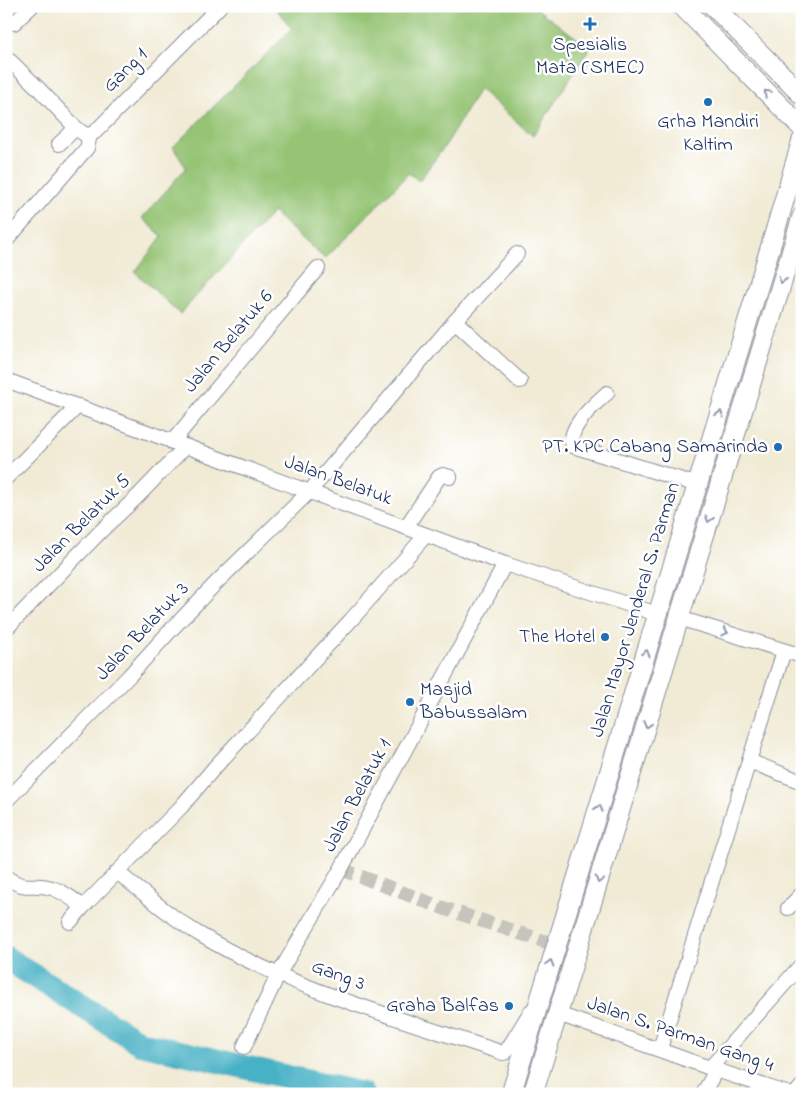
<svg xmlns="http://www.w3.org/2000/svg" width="808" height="1100" font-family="'Indie Flower',sans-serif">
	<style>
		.green { fill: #95c474; stroke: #587a69 }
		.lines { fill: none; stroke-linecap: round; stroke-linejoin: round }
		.river { stroke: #47b1c5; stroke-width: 24 }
		.minor-tunnel { stroke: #c6c5bd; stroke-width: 14; stroke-dasharray: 14 7; stroke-linecap: butt }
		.minor-casing { stroke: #868d9a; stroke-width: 16 }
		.major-casing { stroke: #868d9a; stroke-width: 21 }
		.minor { stroke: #fff; stroke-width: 14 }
		.major { stroke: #fff; stroke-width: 19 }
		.oneway { stroke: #8d97ae }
		.poi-dot { fill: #1f6fb2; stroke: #fff; stroke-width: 2 }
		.labels { text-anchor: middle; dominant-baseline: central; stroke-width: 5; stroke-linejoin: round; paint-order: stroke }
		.poi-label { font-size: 20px; fill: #1b2f5e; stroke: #fff; text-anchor: end }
		.street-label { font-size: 20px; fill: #1b2f5e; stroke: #fff }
	</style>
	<rect width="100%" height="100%" fill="#fff"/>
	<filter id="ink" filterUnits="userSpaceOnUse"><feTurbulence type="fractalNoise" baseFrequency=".02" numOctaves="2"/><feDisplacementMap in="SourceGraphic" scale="10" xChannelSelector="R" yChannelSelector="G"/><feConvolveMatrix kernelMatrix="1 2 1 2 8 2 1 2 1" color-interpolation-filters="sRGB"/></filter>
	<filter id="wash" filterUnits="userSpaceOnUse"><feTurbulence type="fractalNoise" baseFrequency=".0096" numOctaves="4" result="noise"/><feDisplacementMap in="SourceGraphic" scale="20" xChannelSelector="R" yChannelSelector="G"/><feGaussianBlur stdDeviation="1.12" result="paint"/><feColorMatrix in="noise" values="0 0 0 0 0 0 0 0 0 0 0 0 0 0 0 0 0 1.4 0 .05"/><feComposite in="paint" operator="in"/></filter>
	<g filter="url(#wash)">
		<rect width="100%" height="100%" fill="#f1ebd5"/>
		<!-- green -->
		<path class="green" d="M274 6H533L590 48 533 136 479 89 447 143 419 181 409 173 325 259 273 212 180 314 135 272 162 236 142 218 186 168 173 147 292 29Z"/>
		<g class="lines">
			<!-- river -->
			<path class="river" d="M6 958 140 1043 362 1094"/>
		</g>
	</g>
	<g filter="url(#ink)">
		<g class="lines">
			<!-- minor-tunnel -->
			<path class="minor-tunnel" d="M341 869 443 908 556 945"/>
			<defs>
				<g id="minor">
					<path d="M14 23 32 6"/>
					<path d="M6 57 38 88 76 128"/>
					<path d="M59 144 76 128 87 136 95 132 220 6"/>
					<path d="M6 241 87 148 90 135"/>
					<path d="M455 321 520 381"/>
					<path d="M6 380 505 564 657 614"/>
					<path d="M607 393C595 404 566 428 573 446L698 485"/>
					<path d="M172 442 318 268"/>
					<path d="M6 478 78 406"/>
					<path d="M406 527 439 477 443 475 450 477"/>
					<path d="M679 618 802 656"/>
					<path d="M6 629 101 531 138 496 185 447"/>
					<path d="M749 761 802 782"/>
					<path d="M6 801 129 676 170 631 217 582 310 491 455 321 517 254"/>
					<path d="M117 872C144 893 170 917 199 934 292 990 402 1019 503 1053L506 1052 531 1011"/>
					<path d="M6 877C27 892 31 882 52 888 64 892 73 899 83 907"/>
					<path d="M788 908 802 894"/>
					<path d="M70 922 83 907 181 807 215 767 351 620 426 535"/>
					<path d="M558 1014 710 1068 789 1094"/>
					<path d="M244 1047 278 975 341 869 505 564"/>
					<path d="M660 1049 749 761 784 651"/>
					<path d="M710 1068 802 964"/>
					<path d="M703 1094 716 1070"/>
					<path d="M795 1094 802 1086"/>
				</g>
				<g id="major">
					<path d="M682 6 802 128"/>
					<path d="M713 6 802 95"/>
					<path d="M511 1094 771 245 802 140"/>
					<path d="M533 1094 802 217"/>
				</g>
			</defs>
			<!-- minor casing -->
			<use href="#minor" class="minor-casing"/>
			<!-- major casing -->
			<use href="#major" class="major-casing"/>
			<!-- minor -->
			<use href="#minor" class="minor"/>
			<!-- major -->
			<use href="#major" class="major"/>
		</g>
		<!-- one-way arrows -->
		<defs><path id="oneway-chevron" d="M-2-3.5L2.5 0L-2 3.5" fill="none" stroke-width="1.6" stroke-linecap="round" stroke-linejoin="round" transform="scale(1.25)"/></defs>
		<g class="oneway">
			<use href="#oneway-chevron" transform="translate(767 93) rotate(-135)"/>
			<use href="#oneway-chevron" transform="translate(782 280) rotate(107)"/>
			<use href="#oneway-chevron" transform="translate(720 414) rotate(-73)"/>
			<use href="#oneway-chevron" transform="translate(709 519) rotate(107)"/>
			<use href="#oneway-chevron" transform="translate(725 632) rotate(17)"/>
			<use href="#oneway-chevron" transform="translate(646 653) rotate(-73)"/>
			<use href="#oneway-chevron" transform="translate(647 725) rotate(107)"/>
			<use href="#oneway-chevron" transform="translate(599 808) rotate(-73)"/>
			<use href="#oneway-chevron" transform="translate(599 880) rotate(107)"/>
			<use href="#oneway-chevron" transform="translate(550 963) rotate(-74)"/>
		</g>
	</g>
	<!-- markers -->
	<g class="poi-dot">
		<path d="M587.5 16.5h5v5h5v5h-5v5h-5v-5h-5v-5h5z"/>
		<circle cx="708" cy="102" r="5"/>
		<circle cx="778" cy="447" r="5"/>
		<circle cx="605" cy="637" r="5"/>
		<circle cx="410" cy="702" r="5"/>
		<circle cx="509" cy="1006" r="5"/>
	</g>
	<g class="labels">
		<!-- poi labels -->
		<g class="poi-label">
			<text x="590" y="45" text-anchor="middle">Spesialis<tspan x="590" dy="23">Mata (SMEC)</tspan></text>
			<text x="708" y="122" text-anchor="middle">Grha Mandiri<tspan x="708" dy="23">Kaltim</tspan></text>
			<text x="768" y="447">PT. KPC Cabang Samarinda</text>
			<text x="595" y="637">The Hotel</text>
			<text x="420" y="690" text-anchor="start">Masjid<tspan x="420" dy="23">Babussalam</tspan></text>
			<text x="499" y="1006">Graha Balfas</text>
		</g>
		<!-- street labels -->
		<g class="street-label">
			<text transform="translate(126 71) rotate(-45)">Gang 1</text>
			<text transform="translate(229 342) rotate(-50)">Jalan Belatuk 6</text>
			<text transform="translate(338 481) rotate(20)">Jalan Belatuk</text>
			<text transform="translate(82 524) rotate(-45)">Jalan Belatuk 5</text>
			<text transform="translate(636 610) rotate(-73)">Jalan Mayor Jenderal S. Parman</text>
			<text transform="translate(143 632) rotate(-47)">Jalan Belatuk 3</text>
			<text transform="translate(358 796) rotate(-62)">Jalan Belatuk 1</text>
			<text transform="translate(338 976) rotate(20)">Gang 3</text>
			<text transform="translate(680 1035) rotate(19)">Jalan S. Parman Gang 4</text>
		</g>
	</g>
	<!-- margin -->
	<rect width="808" height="1100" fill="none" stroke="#fff" stroke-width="25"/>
</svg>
